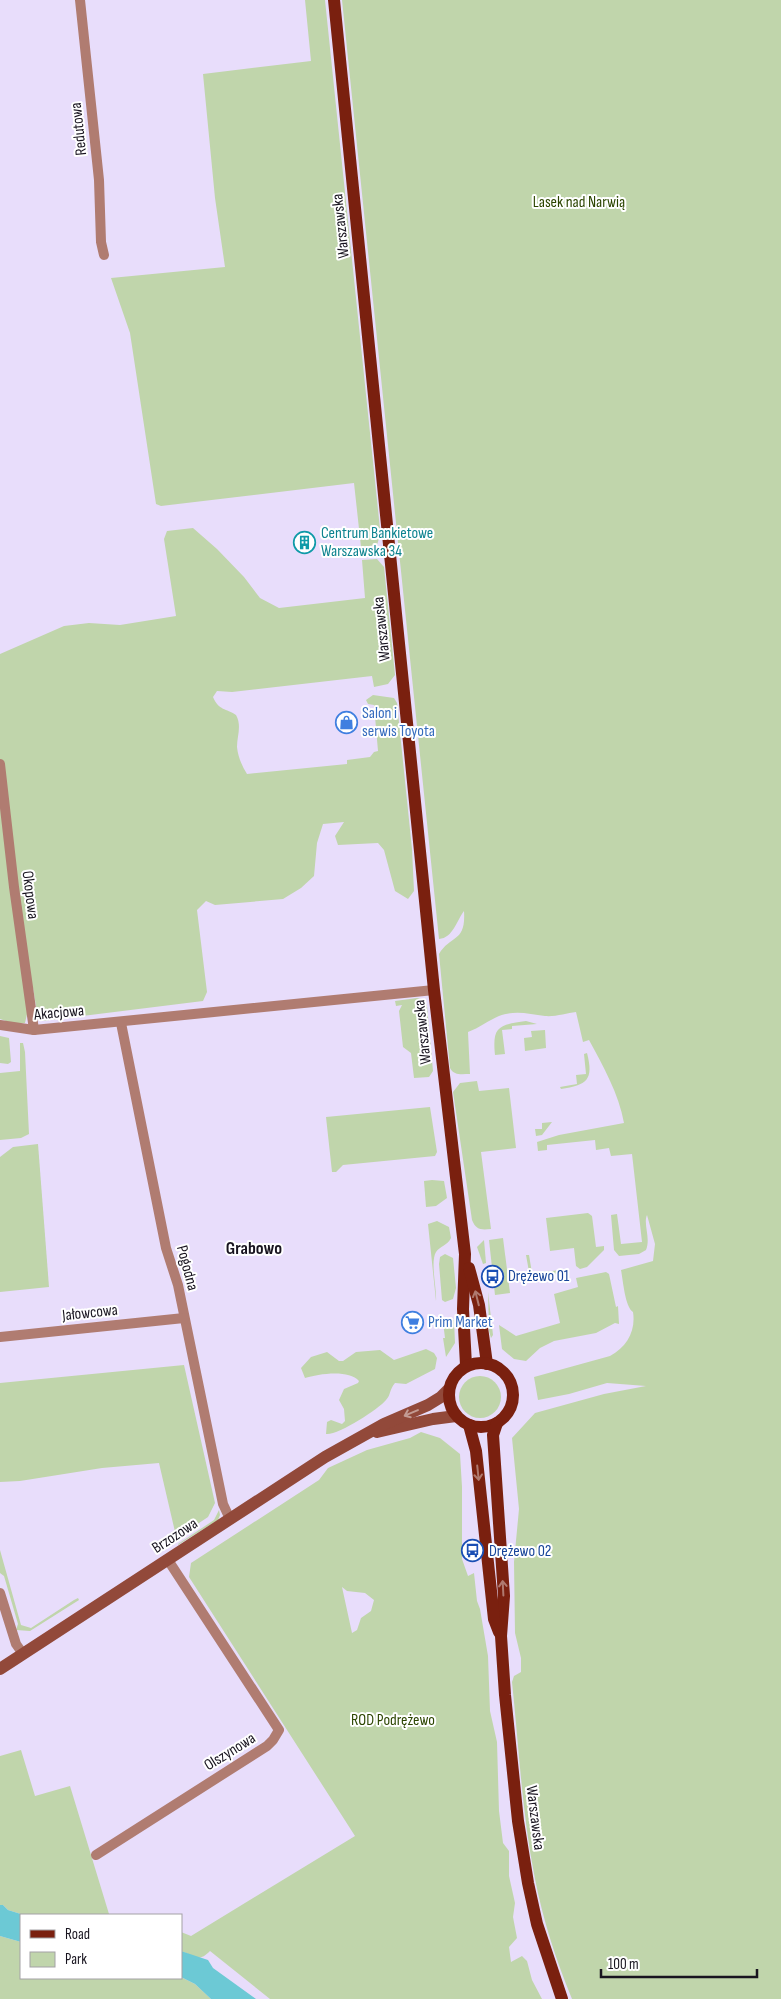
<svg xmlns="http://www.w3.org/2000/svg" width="781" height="1999" font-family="'Sofia Sans Condensed',sans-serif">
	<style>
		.green { fill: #c0d5ab; fill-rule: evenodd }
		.water { fill: #6cc9d5 }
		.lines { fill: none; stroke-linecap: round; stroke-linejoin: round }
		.street { stroke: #b07c71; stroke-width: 10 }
		.secondary { stroke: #92493a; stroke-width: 12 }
		.primary { stroke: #7a200f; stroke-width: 12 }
		.oneway { stroke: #af796f }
		.oneway2 { stroke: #c39b93 }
		.labels { text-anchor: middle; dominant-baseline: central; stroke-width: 4; stroke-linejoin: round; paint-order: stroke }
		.street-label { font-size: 16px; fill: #18141f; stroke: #fff }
		.park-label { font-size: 16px; fill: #2c4500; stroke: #fff }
		.culture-label { font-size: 16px; fill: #0d838f; stroke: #fff; text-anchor: start }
		.shop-label { font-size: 16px; fill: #366cbe; stroke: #fff; text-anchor: start }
		.transit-label { font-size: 16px; fill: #164399; stroke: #fff; text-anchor: start }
		.neighbourhood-label { font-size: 18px; font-weight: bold; fill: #18141f; stroke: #fff }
	</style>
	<rect width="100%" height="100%" fill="#e8ddfb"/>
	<!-- green -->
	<g class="green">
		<path d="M305 0H325L380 529V535L377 545 361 547 354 483 161 506 156 504 130 333 111 278 225 267 215 198 203 74 311 61Z"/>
		<path d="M342 0H781V1999H572C556 1960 543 1920 535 1879 522 1814 519 1748 512 1682L514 1676 521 1672V1658L515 1633 514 1562 519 1509 512 1438 535 1413 604 1394 646 1386 607 1383 569 1394 538 1400 534 1377 610 1356C627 1347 636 1331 633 1312 625 1307 623 1280 621 1270L653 1261 655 1244 647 1215C643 1224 651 1238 646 1250L639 1254 619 1256 614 1250 611 1215 617 1214 621 1244 642 1242 632 1154 611 1156 609 1148 596 1150 595 1140 547 1145V1150L538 1151 537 1142 559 1135 624 1123C619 1094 603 1066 589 1040L583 1042 576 1012C567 1013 555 1017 545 1016 529 1014 515 1010 499 1016 489 1020 479 1028 468 1032L470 1074C462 1074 454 1076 450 1068L439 954C451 934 466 943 464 911 457 920 453 938 439 939Z"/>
		<path d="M193 528 217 549 244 577 260 598 279 608 365 598 362 560 377 559 384 567 395 675 388 684 374 687 372 676 232 692 217 691 213 697C219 711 226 708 236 715 242 726 237 736 237 747 238 757 242 766 247 774L347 764V760L370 757 374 752 378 751 374 705 368 704 366 700 373 695 394 698 397 703 412 849 414 891 408 899 395 891 384 850 378 843 338 845 335 836 344 822 323 824 317 843 314 876 301 888 283 899 215 905 206 901 197 910 207 992 203 1001 42 1021 37 1012 33 988 25 1023H12L0 1019V654L64 626 89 623 120 625 176 616 164 539 167 531Z"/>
		<path d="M417 998 424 1000 427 1006 433 1071 429 1077 414 1078 411 1053 403 1047 399 1011 402 1005 396 1006 395 1001Z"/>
		<path d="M526 1021 537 1024 512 1026V1029L502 1030 505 1054 495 1055C492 1026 499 1025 526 1021Z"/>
		<path d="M545 1030 546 1048 525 1051 524 1038 532 1037 531 1031Z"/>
		<path d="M0 1036 9 1038 11 1062 8 1064 0 1063Z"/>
		<path d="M20 1043H23L25 1052 29 1134 21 1138 0 1140V1073L20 1071Z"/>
		<path d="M587 1053C594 1080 587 1085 561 1089L560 1087 577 1084 576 1075 586 1074 584 1054Z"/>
		<path d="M477 1081 479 1091 509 1088 516 1148 481 1152 491 1229C481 1230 476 1230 472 1220L453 1092 460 1083Z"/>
		<path d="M430 1107 437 1152 435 1156 343 1165 336 1172H332L326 1117Z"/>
		<path d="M552 1122 542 1135 536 1136 535 1129H542V1123Z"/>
		<path d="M38 1144 49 1287 0 1292V1157L13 1147Z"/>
		<path d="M432 1180 444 1181 447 1198 436 1206 426 1207 424 1181Z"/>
		<path d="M588 1213 592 1216 596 1247 604 1246V1250L587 1267 580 1269 576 1266 574 1248 550 1251 546 1218Z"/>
		<path d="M437 1221 449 1227 451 1238C447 1246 440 1246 436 1252 430 1262 437 1289 436 1301L428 1224Z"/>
		<path d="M503 1238 510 1293 495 1295 489 1240Z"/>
		<path d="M484 1240 486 1263 483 1264 477 1247Z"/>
		<path d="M445 1254 453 1258 456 1288 453 1299 445 1302 442 1300 439 1264 440 1257Z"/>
		<path d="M526 1255H529L532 1273 561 1270V1273L530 1277Z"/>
		<path d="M606 1272 609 1274 616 1307 618 1306 619 1324 615 1323 596 1333 554 1341 540 1348 526 1361 514 1359 502 1349 499 1325 516 1336 560 1323 554 1294 578 1287 576 1278Z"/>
		<path d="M488 1292 493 1335 491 1338 489 1331Z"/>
		<path d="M447 1319 454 1320 455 1343 446 1357 443 1338H445L443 1322Z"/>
		<path d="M426 1349 434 1353 437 1358 435 1369 406 1384 395 1383C389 1390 391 1395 386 1400 379 1409 337 1436 326 1434L327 1422 331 1420 342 1424 345 1421 344 1409 339 1400 344 1389 358 1383 359 1381C349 1369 318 1374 305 1378L301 1368 311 1357 327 1352 339 1361H343L356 1352 380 1350 394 1360Z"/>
		<path d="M184 1365 215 1503 208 1517 175 1539 176 1536 159 1463 102 1468 20 1481 0 1482V1383Z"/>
		<circle cx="480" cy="1397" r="21"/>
		<path d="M421 1432 440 1438 460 1454 462 1487V1559L468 1576 474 1573 477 1601 480 1609 488 1656 490 1711 497 1742 499 1811 503 1843 509 1851V1876L515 1903 513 1917 517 1938 509 1947 511 1962 522 1956 527 1961 532 1980 542 1999H270L210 1951C198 1963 196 1956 181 1951V1932L191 1936 355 1836 189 1577 191 1563 319 1480 328 1468 367 1450 410 1438ZM342 1587 347 1591 365 1593 374 1600 371 1611 361 1618 357 1630 352 1633Z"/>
		<path d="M219 1510 220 1515 218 1520 178 1545V1544L214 1520Z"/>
		<path d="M0 1550 21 1625 31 1628 74 1600 78 1598 79 1600 30 1631 16 1630 18 1624 4 1576 0 1573Z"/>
		<path d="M21 1750 35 1796 70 1786 109 1914 114 1915H24L8 1910 3 1905H0V1756Z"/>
		<path d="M0 1936 21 1942V1978L181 1977 195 1984 211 1999H0Z"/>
	</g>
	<!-- water -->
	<g class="water">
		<path d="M0 1905H3L8 1910 24 1915H21V1942L0 1936Z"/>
		<path d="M181 1951 208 1960 213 1968 256 1999H211L195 1984 181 1977Z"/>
	</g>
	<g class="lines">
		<!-- street -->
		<g class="street">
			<path d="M80 0 99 180 101 242 104 255"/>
			<path d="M0 764 14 887 34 1030"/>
			<path d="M121 1023 166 1248 178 1285 223 1504 230 1519"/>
			<path d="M0 1025 34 1030 434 990"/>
			<path d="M0 1337 184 1318"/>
			<path d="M0 1593 16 1644 23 1654"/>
			<path d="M96 1855 267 1746 273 1740 279 1730 168 1560"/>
		</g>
		<!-- secondary -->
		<g class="secondary">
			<path d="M377 1432 433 1419 456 1416"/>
			<path d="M0 1669 325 1457 384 1424 428 1405 441 1397 449 1389"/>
		</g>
		<!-- primary -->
		<g class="primary">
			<path d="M334 0 434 990 465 1254 463 1309 466 1365"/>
			<path d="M469 1268 479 1305 487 1364"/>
			<circle cx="481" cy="1395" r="32"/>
			<path d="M497 1423 493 1435 504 1596 501 1636 505 1695 518 1821 528 1883 537 1924 562 1999"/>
			<path d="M469 1425 476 1451 494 1619 499 1632"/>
		</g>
	</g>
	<!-- one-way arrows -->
	<defs><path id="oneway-shaft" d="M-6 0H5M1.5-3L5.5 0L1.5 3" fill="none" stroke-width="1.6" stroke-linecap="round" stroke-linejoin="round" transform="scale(1.25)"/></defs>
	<g class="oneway">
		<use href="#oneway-shaft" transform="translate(477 1298) rotate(-104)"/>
		<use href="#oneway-shaft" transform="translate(478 1473) rotate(84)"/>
		<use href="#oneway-shaft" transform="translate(503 1588) rotate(-93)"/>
	</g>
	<use class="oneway2" href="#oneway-shaft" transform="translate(411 1413) rotate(157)"/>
	<!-- icons -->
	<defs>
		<symbol id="building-ring" viewBox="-11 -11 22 22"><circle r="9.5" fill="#fff" stroke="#0f9aa8" stroke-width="1.5"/><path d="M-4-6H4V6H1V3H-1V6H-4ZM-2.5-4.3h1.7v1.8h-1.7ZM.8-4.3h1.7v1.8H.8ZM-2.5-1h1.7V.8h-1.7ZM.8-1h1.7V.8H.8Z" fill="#0f9aa8"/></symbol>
		<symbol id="shop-ring" viewBox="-11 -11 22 22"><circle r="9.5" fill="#fff" stroke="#3f7fe0" stroke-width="1.5"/><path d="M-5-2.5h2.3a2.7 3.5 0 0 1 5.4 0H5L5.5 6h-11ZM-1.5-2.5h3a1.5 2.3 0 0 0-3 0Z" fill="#3f7fe0"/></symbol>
		<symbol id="bus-ring" viewBox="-11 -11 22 22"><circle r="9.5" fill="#fff" stroke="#1a4fb4" stroke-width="1.5"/><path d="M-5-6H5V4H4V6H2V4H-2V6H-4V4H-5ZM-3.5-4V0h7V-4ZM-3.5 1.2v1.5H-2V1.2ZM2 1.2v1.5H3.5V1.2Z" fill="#1a4fb4"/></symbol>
		<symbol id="supermarket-ring" viewBox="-11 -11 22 22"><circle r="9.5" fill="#fff" stroke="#3f7fe0" stroke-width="1.5"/><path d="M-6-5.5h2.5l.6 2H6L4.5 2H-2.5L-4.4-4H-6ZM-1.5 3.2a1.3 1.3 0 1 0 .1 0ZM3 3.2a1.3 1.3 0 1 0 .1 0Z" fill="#3f7fe0"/></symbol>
	</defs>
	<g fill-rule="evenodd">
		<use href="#building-ring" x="292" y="530" width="25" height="25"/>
		<use href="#shop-ring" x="334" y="710" width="25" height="25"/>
		<use href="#bus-ring" x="480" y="1264" width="25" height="25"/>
		<use href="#supermarket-ring" x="400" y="1310" width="25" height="25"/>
		<use href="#bus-ring" x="460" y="1538" width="25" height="25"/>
	</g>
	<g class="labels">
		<!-- street labels -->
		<g class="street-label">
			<text transform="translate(79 129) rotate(-96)">Redutowa</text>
			<text transform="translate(341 226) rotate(-96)">Warszawska</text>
			<text transform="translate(382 629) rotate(-96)">Warszawska</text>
			<text transform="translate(30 895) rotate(83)">Okopowa</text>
			<text transform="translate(59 1013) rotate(-5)">Akacjowa</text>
			<text transform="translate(423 1032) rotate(-96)">Warszawska</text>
			<text transform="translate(187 1268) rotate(75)">Pogodna</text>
			<text transform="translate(90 1313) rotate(-6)">Jałowcowa</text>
			<text transform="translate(175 1536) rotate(-33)">Brzozowa</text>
			<text transform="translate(230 1752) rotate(-32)">Olszynowa</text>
			<text transform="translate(535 1818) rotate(83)">Warszawska</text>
		</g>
		<!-- park labels -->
		<g class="park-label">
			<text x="579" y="202">Lasek nad Narwią</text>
			<text x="393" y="1720">ROD Podrężewo</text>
		</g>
		<!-- culture labels -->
		<g class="culture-label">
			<text x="321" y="533">Centrum Bankietowe<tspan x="321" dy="18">Warszawska 34</tspan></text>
		</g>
		<!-- shop labels -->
		<g class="shop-label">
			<text x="362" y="713">Salon i<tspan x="362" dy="18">serwis Toyota</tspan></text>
			<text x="428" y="1322">Prim Market</text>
		</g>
		<!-- transit labels -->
		<g class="transit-label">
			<text x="508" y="1276">Drężewo 01</text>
			<text x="489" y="1551">Drężewo 02</text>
		</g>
		<!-- neighbourhood labels -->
		<g class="neighbourhood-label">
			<text x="254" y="1248">Grabowo</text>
		</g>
	</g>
	<!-- legend -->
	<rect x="20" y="1914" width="162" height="65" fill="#ffffff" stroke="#a3a1a5"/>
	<rect x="30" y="1930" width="25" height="8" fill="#7a200f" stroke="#a3a1a5"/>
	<text x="65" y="1939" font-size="15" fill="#18141f">Road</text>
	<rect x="30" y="1952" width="25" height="15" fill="#c0d5ab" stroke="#a3a1a5"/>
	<text x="65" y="1964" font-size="15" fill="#18141f">Park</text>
	<!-- scale -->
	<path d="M601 1969v8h156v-8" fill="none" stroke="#18141f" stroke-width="2.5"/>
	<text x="608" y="1969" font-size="15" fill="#18141f" stroke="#ffffff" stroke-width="4" paint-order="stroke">100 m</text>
</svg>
